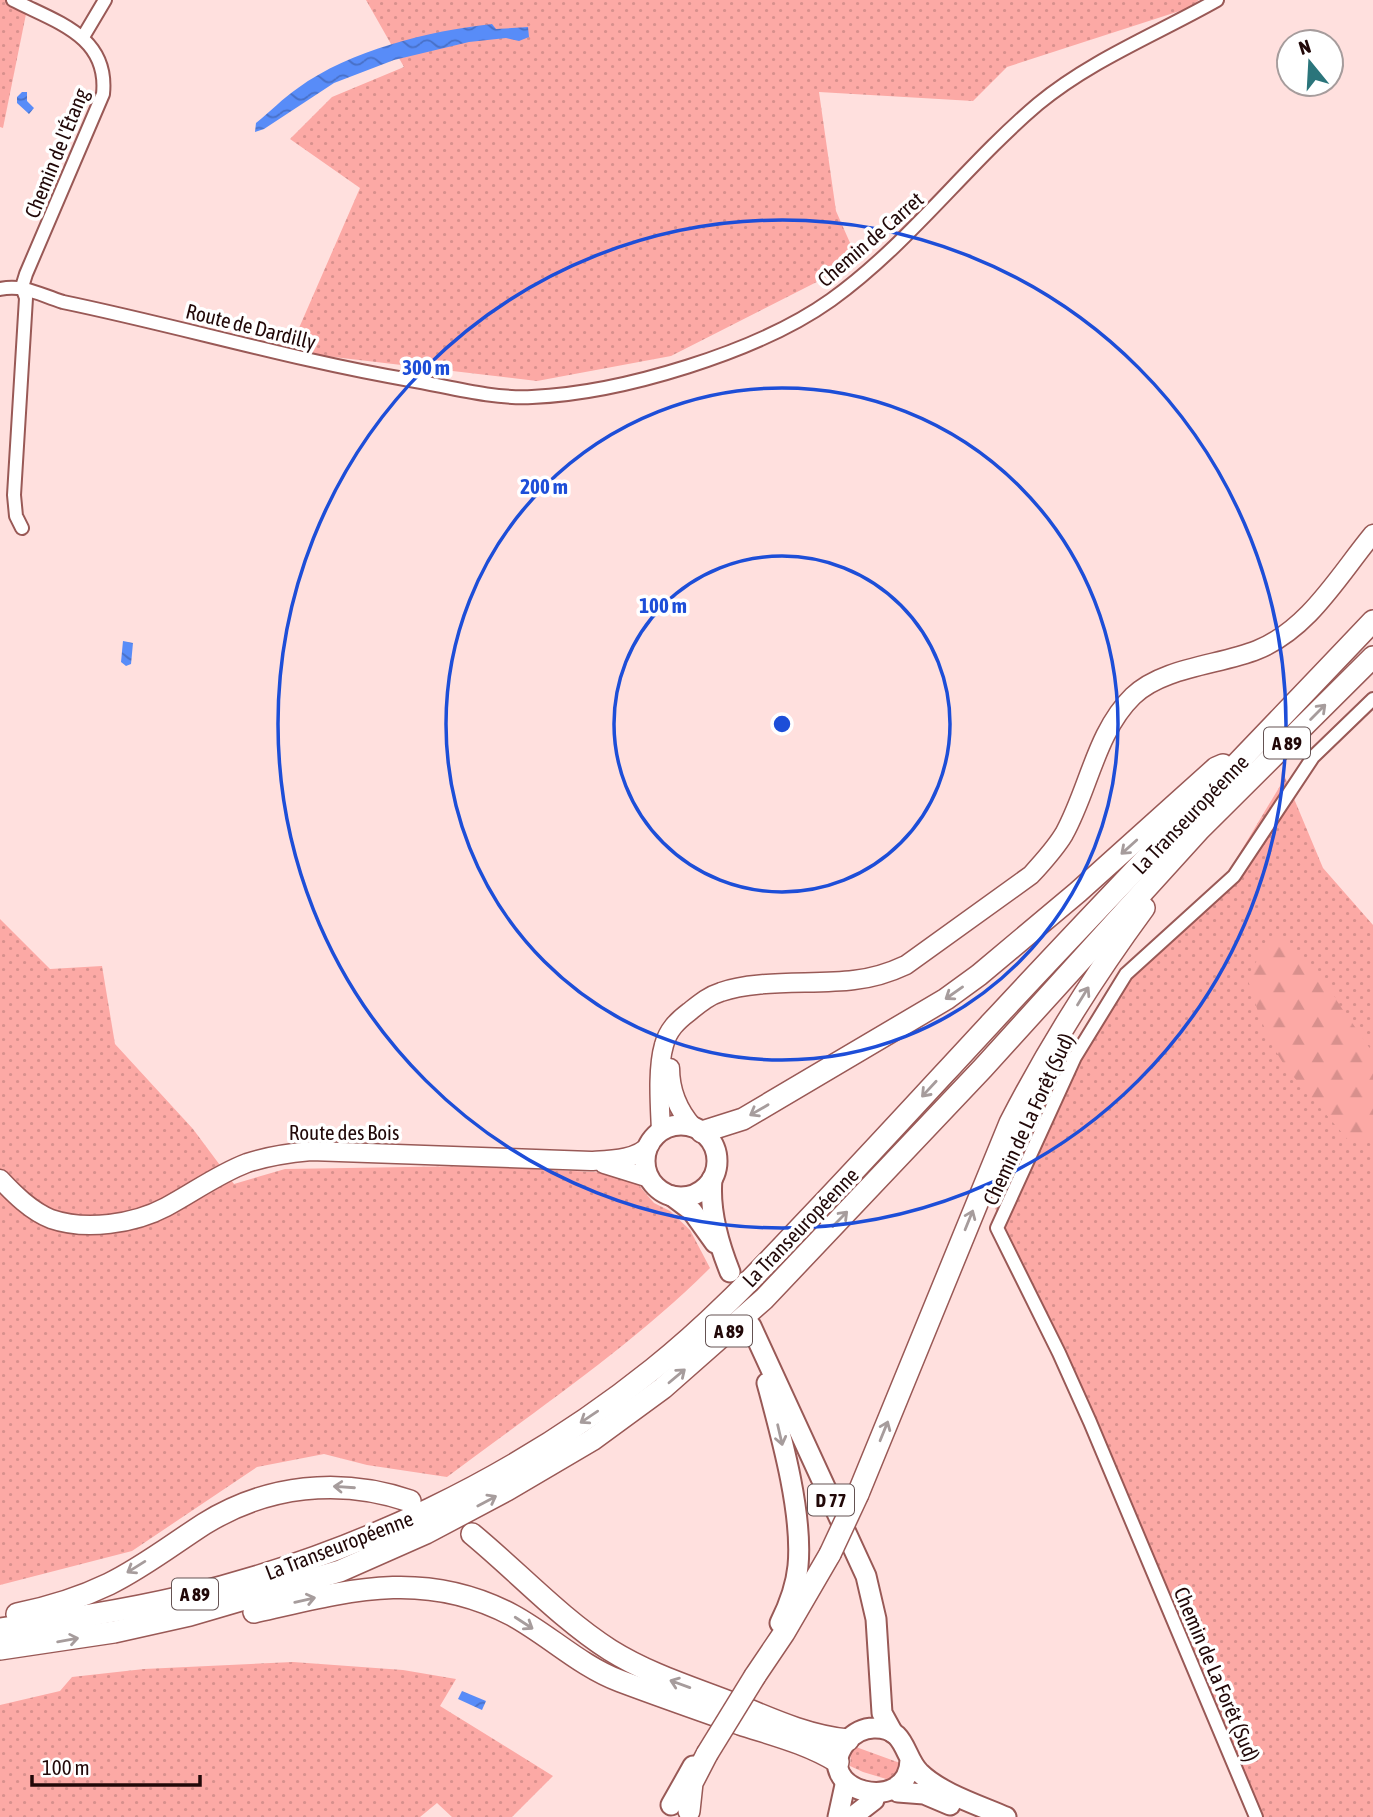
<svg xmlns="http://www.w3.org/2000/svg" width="1373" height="1817" font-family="'Asap Condensed',sans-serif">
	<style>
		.grass { fill: url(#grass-dots) }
		.forest { fill: url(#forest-firs) }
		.water { fill: url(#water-waves) }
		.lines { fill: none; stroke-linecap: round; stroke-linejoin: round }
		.street-casing { stroke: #995956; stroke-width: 16 }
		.secondary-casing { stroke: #995956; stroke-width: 21 }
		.primary-casing { stroke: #995956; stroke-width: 23 }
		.highway-casing { stroke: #995956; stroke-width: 24 }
		.street { stroke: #fff; stroke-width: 12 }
		.secondary { stroke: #fff; stroke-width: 18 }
		.primary { stroke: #fff; stroke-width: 19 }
		.highway { stroke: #fff; stroke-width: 21 }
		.highway-bridge-casing { stroke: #995956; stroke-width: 24; stroke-linecap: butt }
		.highway-bridge { stroke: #fff; stroke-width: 21 }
		.oneway { stroke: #a69c9c }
		.ring { fill: none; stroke: #1d4ed8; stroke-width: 3.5 }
		.labels { text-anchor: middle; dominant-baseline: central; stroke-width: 7; stroke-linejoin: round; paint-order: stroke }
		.shield { fill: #fff; stroke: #645252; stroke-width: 2 }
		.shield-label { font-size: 19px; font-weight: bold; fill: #210808 }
		.street-label { font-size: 21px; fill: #210808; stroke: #fff }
		.centre { fill: #1d4ed8; stroke: #fff; stroke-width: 3.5 }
		.ring-label { font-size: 21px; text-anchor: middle; font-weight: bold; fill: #1d4ed8; stroke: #fff; stroke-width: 7; stroke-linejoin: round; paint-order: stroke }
	</style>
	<defs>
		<pattern id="grass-dots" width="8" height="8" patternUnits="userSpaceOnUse" patternTransform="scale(1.75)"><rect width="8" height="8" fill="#fca9a5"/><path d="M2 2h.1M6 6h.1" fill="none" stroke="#d8908d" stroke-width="1.8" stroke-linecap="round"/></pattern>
		<pattern id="forest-firs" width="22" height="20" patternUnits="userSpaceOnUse" patternTransform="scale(1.75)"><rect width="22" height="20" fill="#fca9a5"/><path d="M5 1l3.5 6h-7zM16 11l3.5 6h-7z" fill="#d8908d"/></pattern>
		<pattern id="water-waves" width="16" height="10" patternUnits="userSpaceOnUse" patternTransform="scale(1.75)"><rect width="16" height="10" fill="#588cf8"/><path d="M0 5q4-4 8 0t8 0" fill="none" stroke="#4870c7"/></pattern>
	</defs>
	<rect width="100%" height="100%" fill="#ffe0de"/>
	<!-- grass -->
	<g class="grass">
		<path d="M0 0H7L26 14 3 128 0 127Z"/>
		<path d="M366 0H1199L1189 8 1007 67 973 101 819 92 836 211 858 261 671 356 537 381 308 354 292 344 360 188 290 139 332 97 404 67Z"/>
		<path d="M1282 770 1323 868 1373 925V1817H1261L1089 1408 993 1204 1052 1076 1079 1036 1124 976 1177 921 1229 871 1280 786Z"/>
		<path d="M0 919 50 969 102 966 115 1044 193 1129 234 1184 285 1169 470 1166 613 1173 636 1182 654 1203 670 1211 690 1230 710 1268C631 1347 536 1410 447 1477L367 1465 324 1454 257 1467 132 1551 0 1585Z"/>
		<path d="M293 1662 403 1670 456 1679 440 1706 553 1776 512 1817H452L437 1803 420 1817H0V1705L60 1691 72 1677 144 1669Z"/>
		<path d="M856 1747 900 1763V1768L893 1781 863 1772 850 1766 851 1752Z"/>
	</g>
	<!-- forest -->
	<path class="forest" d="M1274 936 1324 977 1337 1001 1373 1053V1143L1349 1141 1286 1068 1272 1045 1259 1015 1247 977C1256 964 1262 947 1274 936Z"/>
	<!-- water -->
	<g class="water">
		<path d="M492 24 496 29 528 27 529 37 519 41 506 38 469 42 394 60 334 83 264 129 255 132 256 123C270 112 283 98 298 88 350 50 429 31 492 24Z"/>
		<path d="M22 92H27V101L34 108 29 114 17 103V97Z"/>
		<path d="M123 641 133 643 131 664 126 666 121 662Z"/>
		<path d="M462 1691 486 1701 482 1710 458 1699Z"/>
	</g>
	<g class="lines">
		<defs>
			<g id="street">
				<path d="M13 0C56 22 109 36 103 94L26 274 22 287 26 298 14 495 16 516 22 528"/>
				<path d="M83 37 105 0"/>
				<path d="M0 289C24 284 40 295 63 302 179 326 293 360 410 380 450 387 492 399 532 397 622 393 758 352 831 300 909 244 966 165 1038 104 1091 60 1157 34 1217 0"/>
				<path d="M1256 1817 1090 1422 1059 1353 997 1228 1075 1057 1126 974 1234 876 1313 757 1373 699"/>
			</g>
			<g id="secondary">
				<path d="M670 1068C670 1092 678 1110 693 1127"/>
				<path d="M661 1131C660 1106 657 1069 664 1045 668 1030 677 1021 689 1012 699 1004 708 996 721 992 756 979 815 985 854 980 873 978 889 973 906 965L1031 875C1043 862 1055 849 1064 834 1089 789 1096 732 1133 696 1163 667 1220 665 1257 650 1309 629 1339 575 1373 534"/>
				<path d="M604 1164 649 1178"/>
				<path d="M0 1179C14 1194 31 1211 51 1219 86 1231 134 1224 166 1207 194 1192 218 1174 247 1163 268 1156 289 1153 311 1151L591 1161C609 1160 638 1160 650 1144"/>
			</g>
			<g id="primary">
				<circle cx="681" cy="1161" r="36"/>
				<path d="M712 1179C709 1211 718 1242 730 1272"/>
				<path d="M672 1196 692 1211 715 1243"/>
				<path d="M751 1326 866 1576 876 1619 882 1713 893 1733"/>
				<path d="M767 1383C781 1435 803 1513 798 1566 796 1587 789 1605 780 1623"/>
				<path d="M910 1760C909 1817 808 1791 846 1742 853 1734 863 1728 874 1728 907 1727 903 1757 920 1773 940 1793 981 1806 1006 1817"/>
				<path d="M898 1792 924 1794 950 1805"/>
				<path d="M671 1805 693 1766"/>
				<path d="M838 1817 845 1785"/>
				<path d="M852 1817 874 1800"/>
			</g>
			<g id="highway">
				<path d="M702 1132 743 1119 946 999 979 975 1078 892 1216 768 1223 765"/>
				<path d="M858 1494 1010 1123C1049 1047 1094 976 1144 908"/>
				<path d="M472 1534C518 1572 560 1618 610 1650 650 1675 694 1688 737 1705 773 1720 808 1736 848 1740"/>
				<path d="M254 1612C346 1591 423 1568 512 1615 549 1635 580 1666 620 1681 660 1696 700 1710 740 1724 774 1735 807 1743 838 1762"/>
				<path d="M17 1614C47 1608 80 1598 109 1584 142 1568 173 1544 204 1524 267 1485 340 1477 410 1501"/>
				<path d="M0 1629C61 1620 122 1611 182 1597 353 1556 516 1479 653 1369 706 1327 753 1278 799 1229 864 1161 927 1092 991 1023 1117 887 1246 755 1373 621"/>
				<path d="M0 1649 114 1632 190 1615 340 1571 426 1533 507 1490 592 1440 663 1388 764 1299 983 1068 1200 829 1373 657"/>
				<path d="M755 1676 784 1633 830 1554"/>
				<path d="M689 1811 692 1783 707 1754"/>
			</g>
		</defs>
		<!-- street casing -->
		<use href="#street" class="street-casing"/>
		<!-- secondary casing -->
		<use href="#secondary" class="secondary-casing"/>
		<!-- primary casing -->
		<use href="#primary" class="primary-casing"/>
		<!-- highway casing -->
		<use href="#highway" class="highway-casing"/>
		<!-- street -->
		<use href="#street" class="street"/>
		<!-- secondary -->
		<use href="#secondary" class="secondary"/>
		<!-- primary -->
		<use href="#primary" class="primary"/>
		<!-- highway -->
		<use href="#highway" class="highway"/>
		<defs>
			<g id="highway-bridge">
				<path d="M830 1554 858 1494"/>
				<path d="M707 1754 755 1676"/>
			</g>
		</defs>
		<!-- highway-bridge casing -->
		<use href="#highway-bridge" class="highway-bridge-casing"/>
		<!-- highway-bridge -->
		<use href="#highway-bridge" class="highway-bridge"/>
	</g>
	<!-- one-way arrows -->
	<defs><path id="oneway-shaft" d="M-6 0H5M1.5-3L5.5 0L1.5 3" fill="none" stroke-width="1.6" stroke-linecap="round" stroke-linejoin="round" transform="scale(1.75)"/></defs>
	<g class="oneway">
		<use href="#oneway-shaft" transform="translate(1318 712) rotate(-45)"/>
		<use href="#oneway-shaft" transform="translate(1129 847) rotate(138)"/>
		<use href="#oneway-shaft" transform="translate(954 993) rotate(145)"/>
		<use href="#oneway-shaft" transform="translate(1083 996) rotate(-58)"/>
		<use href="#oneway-shaft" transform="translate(929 1089) rotate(133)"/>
		<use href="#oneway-shaft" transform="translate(759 1110) rotate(150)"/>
		<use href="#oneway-shaft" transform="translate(840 1219) rotate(-46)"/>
		<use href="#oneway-shaft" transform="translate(969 1220) rotate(-68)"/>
		<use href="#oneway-shaft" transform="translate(677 1376) rotate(-40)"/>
		<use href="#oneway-shaft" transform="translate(589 1417) rotate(146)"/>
		<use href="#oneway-shaft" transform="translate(884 1431) rotate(-68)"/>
		<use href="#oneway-shaft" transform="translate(780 1435) rotate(77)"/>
		<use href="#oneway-shaft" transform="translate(344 1487) rotate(-176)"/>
		<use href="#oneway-shaft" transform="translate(487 1501) rotate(-28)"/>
		<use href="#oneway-shaft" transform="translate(136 1567) rotate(148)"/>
		<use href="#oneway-shaft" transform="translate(305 1600) rotate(-13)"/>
		<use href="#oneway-shaft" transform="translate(524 1623) rotate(33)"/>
		<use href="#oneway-shaft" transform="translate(68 1640) rotate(-10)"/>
		<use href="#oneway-shaft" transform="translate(680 1684) rotate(-160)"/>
	</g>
	<!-- distance rings -->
	<g class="ring">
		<circle cx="782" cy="724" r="168"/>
		<circle cx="782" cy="724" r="336"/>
		<circle cx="782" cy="724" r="504"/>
	</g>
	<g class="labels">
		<!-- shield labels -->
		<g class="shield">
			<rect x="1264" y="727.5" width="46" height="31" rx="5"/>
			<rect x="706" y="1315.5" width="46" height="31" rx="5"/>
			<rect x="808" y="1484.5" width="46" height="31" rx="5"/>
			<rect x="172" y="1578.5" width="46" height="31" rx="5"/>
		</g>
		<g class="shield-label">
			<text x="1287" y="743">A 89</text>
			<text x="729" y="1331">A 89</text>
			<text x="831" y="1500">D 77</text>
			<text x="195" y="1594">A 89</text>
		</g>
		<!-- street labels -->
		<g class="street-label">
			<text transform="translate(56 153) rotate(-68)">Chemin de l'Étang</text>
			<text transform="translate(870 239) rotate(-41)">Chemin de Carret</text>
			<text transform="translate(251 326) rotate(14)">Route de Dardilly</text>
			<text transform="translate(1190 814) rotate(-46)">La Transeuropéenne</text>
			<text transform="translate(1028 1119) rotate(-65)">Chemin de La Forêt (Sud)</text>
			<text x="344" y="1132">Route des Bois</text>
			<text transform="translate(800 1227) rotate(-46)">La Transeuropéenne</text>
			<text transform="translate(339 1545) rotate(-21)">La Transeuropéenne</text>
			<text transform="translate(1217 1674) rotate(67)">Chemin de La Forêt (Sud)</text>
		</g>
	</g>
	<circle cx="782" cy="724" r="10" class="centre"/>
	<g class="ring-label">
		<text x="426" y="375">300 m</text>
		<text x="544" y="494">200 m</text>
		<text x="663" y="613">100 m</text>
	</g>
	<!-- north arrow -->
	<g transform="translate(1310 63) rotate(342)"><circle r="33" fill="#ffffff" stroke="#a69c9c" stroke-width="2"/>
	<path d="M0-5L12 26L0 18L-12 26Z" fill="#2b757b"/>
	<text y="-10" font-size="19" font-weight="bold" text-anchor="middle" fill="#210808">N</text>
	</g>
	<!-- scale -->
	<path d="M32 1775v10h168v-10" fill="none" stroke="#210808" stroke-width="3.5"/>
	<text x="42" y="1775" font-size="21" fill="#210808" stroke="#ffffff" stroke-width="5" paint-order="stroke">100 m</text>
</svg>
